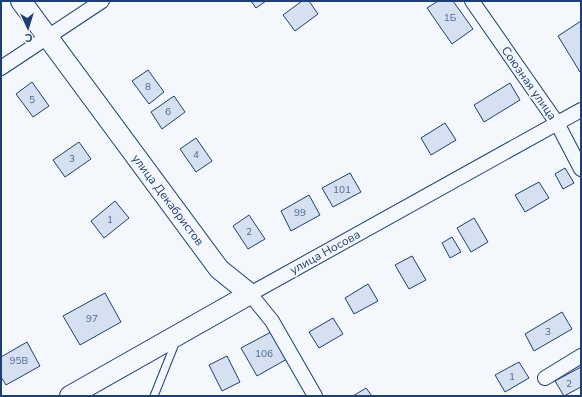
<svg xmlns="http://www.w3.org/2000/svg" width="582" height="397" font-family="'Nunito Sans',sans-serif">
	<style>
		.building { fill: #d5e0f0; stroke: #1d3f73 }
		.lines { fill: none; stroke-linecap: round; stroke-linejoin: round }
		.lane-casing { stroke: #1d3f73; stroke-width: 9 }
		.street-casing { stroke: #1d3f73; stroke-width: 16 }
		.secondary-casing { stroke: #1d3f73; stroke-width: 22 }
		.lane { stroke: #f4f7fb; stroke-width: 7 }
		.street { stroke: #f4f7fb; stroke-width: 14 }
		.secondary { stroke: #f4f7fb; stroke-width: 20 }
		.labels { text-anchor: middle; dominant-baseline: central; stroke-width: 3; stroke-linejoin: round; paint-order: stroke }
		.number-label { font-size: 10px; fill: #4b6792 }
		.street-label { font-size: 12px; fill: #1d3f73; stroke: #f4f7fb }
	</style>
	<rect width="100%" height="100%" fill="#f4f7fb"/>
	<!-- building -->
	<g class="building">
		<path d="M251 1H266L256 8Z"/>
		<path d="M302 1H309L318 14 295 31 283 15Z"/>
		<path d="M438 1H453L473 29 452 44 427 8Z"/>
		<path d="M581 21V71L580 72 558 36Z"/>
		<path d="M148 70 164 92 149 104 132 81Z"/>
		<path d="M32 82 49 106 33 117 16 94Z"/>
		<path d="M510 83 520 100 484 122 474 105Z"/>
		<path d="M174 96 185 112 162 129 151 112Z"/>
		<path d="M445 123 456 140 431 155 421 138Z"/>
		<path d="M196 138 212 161 196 172 180 149Z"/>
		<path d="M79 142 91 159 65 177 53 160Z"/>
		<path d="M565 168 574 183 563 189 555 174Z"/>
		<path d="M350 173 361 192 333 207 322 188Z"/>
		<path d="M539 182 549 198 525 212 515 195Z"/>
		<path d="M309 195 320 215 291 231 281 211Z"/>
		<path d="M115 201 129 218 104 238 91 221Z"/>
		<path d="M249 215 265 239 248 249 233 226Z"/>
		<path d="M474 218 488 242 471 252 457 228Z"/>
		<path d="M452 237 461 252 450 258 442 243Z"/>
		<path d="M412 256 426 280 409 289 395 265Z"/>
		<path d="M368 284 378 301 354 314 345 298Z"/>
		<path d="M105 293 121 322 80 345 63 316Z"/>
		<path d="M562 312 572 329 534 351 525 334Z"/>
		<path d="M333 318 343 334 319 348 309 332Z"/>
		<path d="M271 332 287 359 257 376 241 348Z"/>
		<path d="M27 342 40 366 6 385 1 377V357Z"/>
		<path d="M227 356 240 382 222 391 209 365Z"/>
		<path d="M519 362 529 378 505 392 495 375Z"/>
		<path d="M581 367V387L564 396 555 381Z"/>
		<path d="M366 388 372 396H353Z"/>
	</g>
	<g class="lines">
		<defs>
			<path id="lane" d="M154 396 176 341"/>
			<g id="street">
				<path d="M472 1 557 123 581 169"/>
				<path d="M1 68 102 1"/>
				<path d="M545 378 581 356"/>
				<path d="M315 396 272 321 250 294 581 110"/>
			</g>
			<path id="secondary" d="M21 1 219 269 250 294 70 396"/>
		</defs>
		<!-- lane casing -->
		<use href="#lane" class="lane-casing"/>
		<!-- street casing -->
		<use href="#street" class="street-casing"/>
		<!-- secondary casing -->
		<use href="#secondary" class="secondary-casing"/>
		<!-- lane -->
		<use href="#lane" class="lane"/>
		<!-- street -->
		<use href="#street" class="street"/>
		<!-- secondary -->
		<use href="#secondary" class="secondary"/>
	</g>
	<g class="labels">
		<!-- number labels -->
		<g class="number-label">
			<text x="450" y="18">1Б</text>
			<text x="148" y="87">8</text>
			<text x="32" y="100">5</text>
			<text x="168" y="112">6</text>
			<text x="196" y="155">4</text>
			<text x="72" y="159">3</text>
			<text x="342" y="190">101</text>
			<text x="300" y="213">99</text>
			<text x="110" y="220">1</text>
			<text x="249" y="232">2</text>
			<text x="92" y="319">97</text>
			<text x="548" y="332">3</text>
			<text x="264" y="354">106</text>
			<text x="19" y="361">95В</text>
			<text x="512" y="377">1</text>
			<text x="569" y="384">2</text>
		</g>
		<!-- street labels -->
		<g class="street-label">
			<text transform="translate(529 83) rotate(55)">Союзная улица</text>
			<text transform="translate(168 200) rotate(53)">улица Декабристов</text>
			<text transform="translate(325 252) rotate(-29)">улица Носова</text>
		</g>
	</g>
	<!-- border -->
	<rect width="582" height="397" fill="none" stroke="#1d3f73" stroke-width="4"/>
	<!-- north arrow -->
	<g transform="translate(28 28) rotate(176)" stroke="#f4f7fb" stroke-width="3" paint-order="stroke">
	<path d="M0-3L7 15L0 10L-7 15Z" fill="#1d3f73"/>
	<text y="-6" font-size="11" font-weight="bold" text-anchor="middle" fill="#1d3f73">С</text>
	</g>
</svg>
